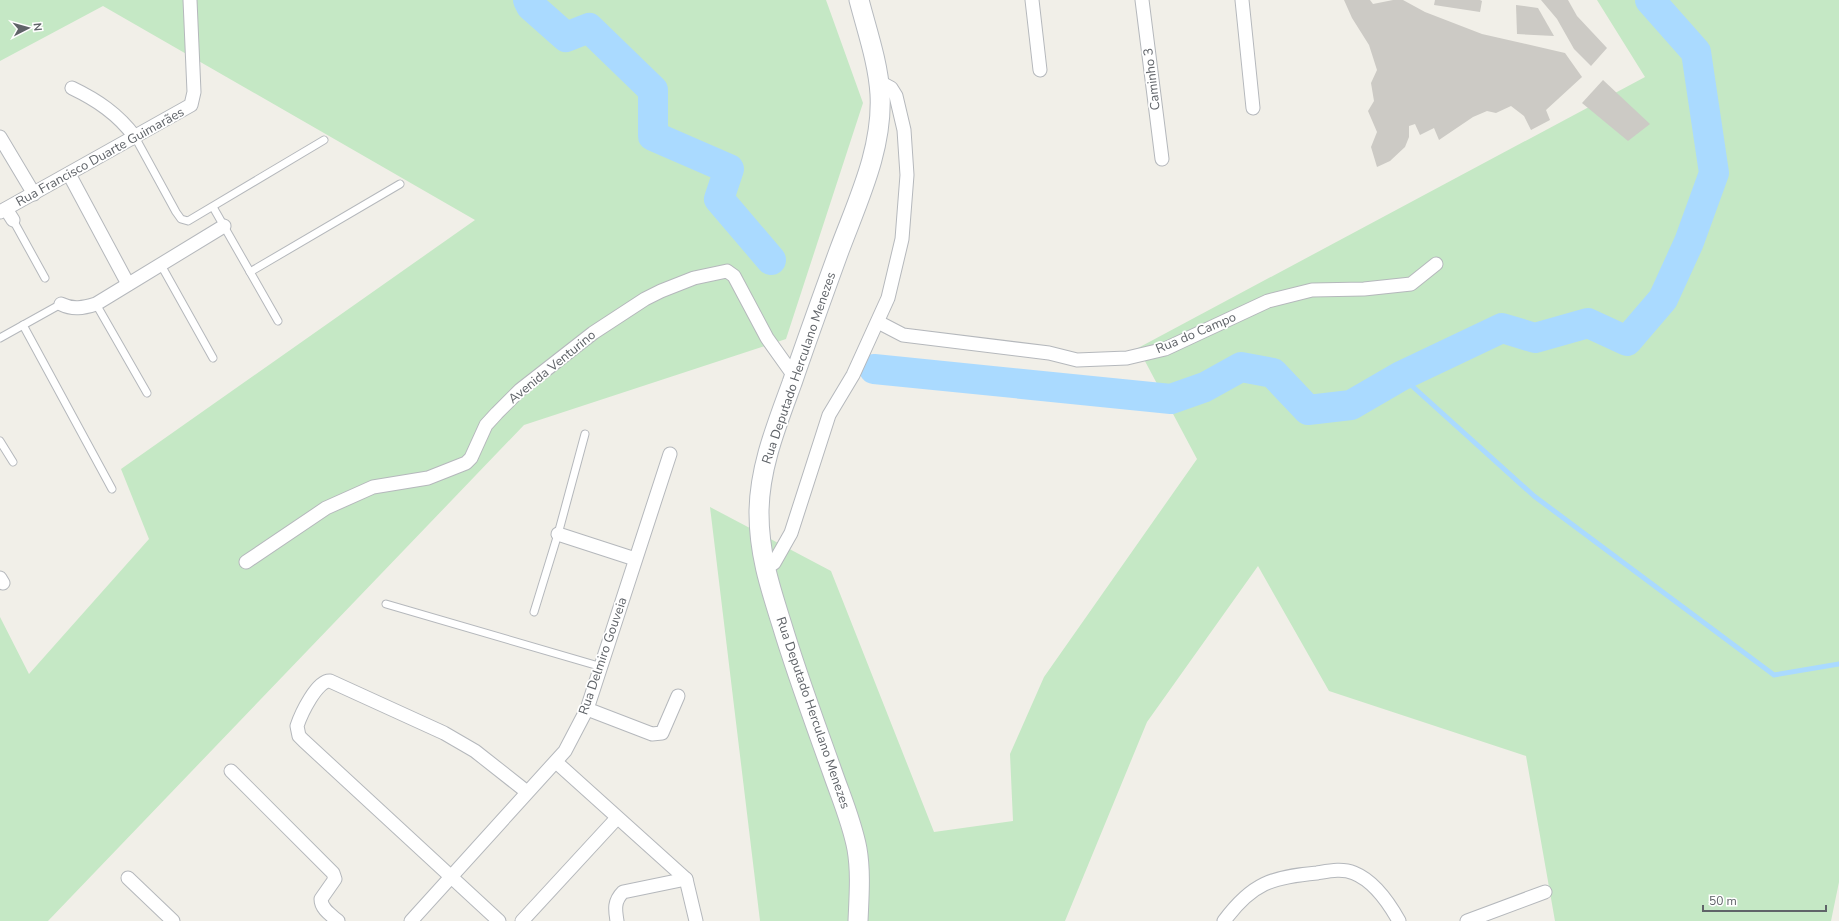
<svg xmlns="http://www.w3.org/2000/svg" width="1839" height="921" font-family="'Nunito Sans',sans-serif">
	<style>
		.green { fill: #c5e8c5 }
		.lines { fill: none; stroke-linecap: round; stroke-linejoin: round }
		.stream { stroke: #aadaff; stroke-width: 5 }
		.river { stroke: #aadaff; stroke-width: 30 }
		.building { fill: #cccac5 }
		.lane-casing { stroke: #b5b8bc; stroke-width: 9 }
		.street-casing { stroke: #b5b8bc; stroke-width: 15 }
		.secondary-casing { stroke: #b6babf; stroke-width: 21 }
		.lane { stroke: #fff; stroke-width: 7 }
		.street { stroke: #fff; stroke-width: 13 }
		.secondary { stroke: #fff; stroke-width: 19 }
		.labels { text-anchor: middle; dominant-baseline: central; stroke-width: 3.5; stroke-linejoin: round; paint-order: stroke }
		.street-label { font-size: 13px; fill: #5f6368; stroke: #fff }
	</style>
	<rect width="100%" height="100%" fill="#f1efe8"/>
	<!-- green -->
	<g class="green">
		<path d="M0 0H826L863 103 786 339 524 425 48 921H0V617L29 674 149 539 121 469 475 220 103 6 0 61Z"/>
		<path d="M1597 0H1839V882L1831 921H1555L1526 756 1329 691 1258 566 1147 722 1065 921H760L710 507 831 571 934 832 1013 821 1010 754 1044 677 1197 459 1138 348 1645 77Z"/>
	</g>
	<g class="lines">
		<!-- stream -->
		<path class="stream" d="M1401 376 1534 496 1774 675 1839 664"/>
		<!-- river -->
		<g class="river">
			<path d="M528 0 531 6 566 37 589 28 653 90V136L729 169 719 199 771 260"/>
			<path d="M874 369 1171 399 1205 387 1241 367 1273 373 1308 410 1351 405 1401 376 1502 328 1535 338 1588 323 1627 341 1663 299 1689 242 1714 173 1696 52 1650 0"/>
		</g>
	</g>
	<!-- building -->
	<g class="building">
		<path d="M1344 0H1370L1373 4 1393 0H1403L1425 12 1482 34 1565 53 1582 77 1546 110 1550 120 1531 130 1524 116 1511 106 1496 113 1487 111 1473 117 1439 140 1434 128 1420 135 1415 124 1409 126V137L1405 147 1390 161 1377 167 1371 147 1377 132 1368 111 1374 101 1371 83 1377 70 1369 45 1352 18Z"/>
		<path d="M1435 0H1480L1482 1 1480 12 1434 5Z"/>
		<path d="M1541 0H1568L1577 16 1607 48 1591 66 1574 49 1557 19Z"/>
		<path d="M1516 5 1538 8 1554 36 1517 34Z"/>
		<path d="M1603 80 1650 124 1628 141 1582 103Z"/>
	</g>
	<g class="lines">
		<defs>
			<g id="lane">
				<path d="M135 137 176 212 181 219 188 221 324 140"/>
				<path d="M213 207 278 321"/>
				<path d="M13 220 45 278"/>
				<path d="M161 265 213 358"/>
				<path d="M250 272 400 184"/>
				<path d="M96 304 147 393"/>
				<path d="M23 325 112 489"/>
				<path d="M0 338 61 304"/>
				<path d="M0 441 13 462"/>
				<path d="M386 604 602 667"/>
				<path d="M534 612 558 534 585 434"/>
			</g>
			<g id="street">
				<path d="M1032 0 1040 70"/>
				<path d="M1142 0 1162 159"/>
				<path d="M1242 0 1253 108"/>
				<path d="M72 88C97 100 118 114 135 137"/>
				<path d="M0 137 34 194"/>
				<path d="M69 174 128 284"/>
				<path d="M6 209 13 220"/>
				<path d="M0 212 191 105 194 92 190 0"/>
				<path d="M61 304C73 310 83 308 96 304L224 226"/>
				<path d="M878 322 903 335 1049 353 1077 360 1127 358 1165 349 1268 301 1312 290 1364 289 1411 284 1436 264"/>
				<path d="M558 534 635 559"/>
				<path d="M246 562 326 508 373 487 428 478 466 463 471 458 486 425 497 413 520 390 593 333 645 299 661 291 694 278 727 271 734 276 767 338 794 376"/>
				<path d="M764 569 774 563 791 533 829 415 853 375 888 298 902 239 907 175 904 130 896 96 891 88 878 81"/>
				<path d="M0 578 3 583"/>
				<path d="M587 709 652 734 662 733 678 696"/>
				<path d="M556 762 686 879 623 892C614 901 615 909 617 921"/>
				<path d="M231 771 333 873 335 879 321 899C321 909 331 915 338 921"/>
				<path d="M128 878 173 921"/>
				<path d="M686 879 696 921"/>
				<path d="M411 921 565 751 587 709 670 454"/>
				<path d="M499 921 304 741 299 736 297 726C301 714 317 680 330 681L444 733 475 751 527 792"/>
				<path d="M522 921 617 818"/>
				<path d="M1224 921C1252 883 1272 877 1317 873 1329 871 1342 868 1354 873 1374 881 1389 903 1399 921"/>
				<path d="M1467 921 1545 892"/>
			</g>
			<path id="secondary" d="M858 921C859 897 861 872 857 849 852 822 841 797 832 771 815 723 797 675 782 625 770 587 759 554 759 513 759 468 777 424 792 383 807 339 823 295 839 251 858 200 883 149 880 94 878 62 867 31 859 0"/>
		</defs>
		<!-- lane casing -->
		<use href="#lane" class="lane-casing"/>
		<!-- street casing -->
		<use href="#street" class="street-casing"/>
		<!-- secondary casing -->
		<use href="#secondary" class="secondary-casing"/>
		<!-- lane -->
		<use href="#lane" class="lane"/>
		<!-- street -->
		<use href="#street" class="street"/>
		<!-- secondary -->
		<use href="#secondary" class="secondary"/>
	</g>
	<g class="labels">
		<!-- street labels -->
		<g class="street-label">
			<text transform="translate(1152 79) rotate(-97)">Caminho 3</text>
			<text transform="translate(100 157) rotate(-29)">Rua Francisco Duarte Guimarães</text>
			<text transform="translate(1196 333) rotate(-23)">Rua do Campo</text>
			<text transform="translate(552 367) rotate(-39)">Avenida Venturino</text>
			<text transform="translate(799 368) rotate(-71)">Rua Deputado Herculano Menezes</text>
			<text transform="translate(603 656) rotate(-71)">Rua Delmiro Gouveia</text>
			<text transform="translate(813 713) rotate(71)">Rua Deputado Herculano Menezes</text>
		</g>
	</g>
	<!-- north arrow -->
	<g transform="translate(28 28) rotate(84)" stroke="#ffffff" stroke-width="3" paint-order="stroke">
	<path d="M0-3L7 15L0 10L-7 15Z" fill="#5f6368"/>
	<text y="-6" font-size="11" font-weight="bold" text-anchor="middle" fill="#5f6368">N</text>
	</g>
	<!-- scale -->
	<path d="M1703 905v6h123v-6" fill="none" stroke="#5f6368" stroke-width="2"/>
	<text x="1709" y="905" font-size="12" fill="#5f6368" stroke="#ffffff" stroke-width="3" paint-order="stroke">50 m</text>
</svg>
